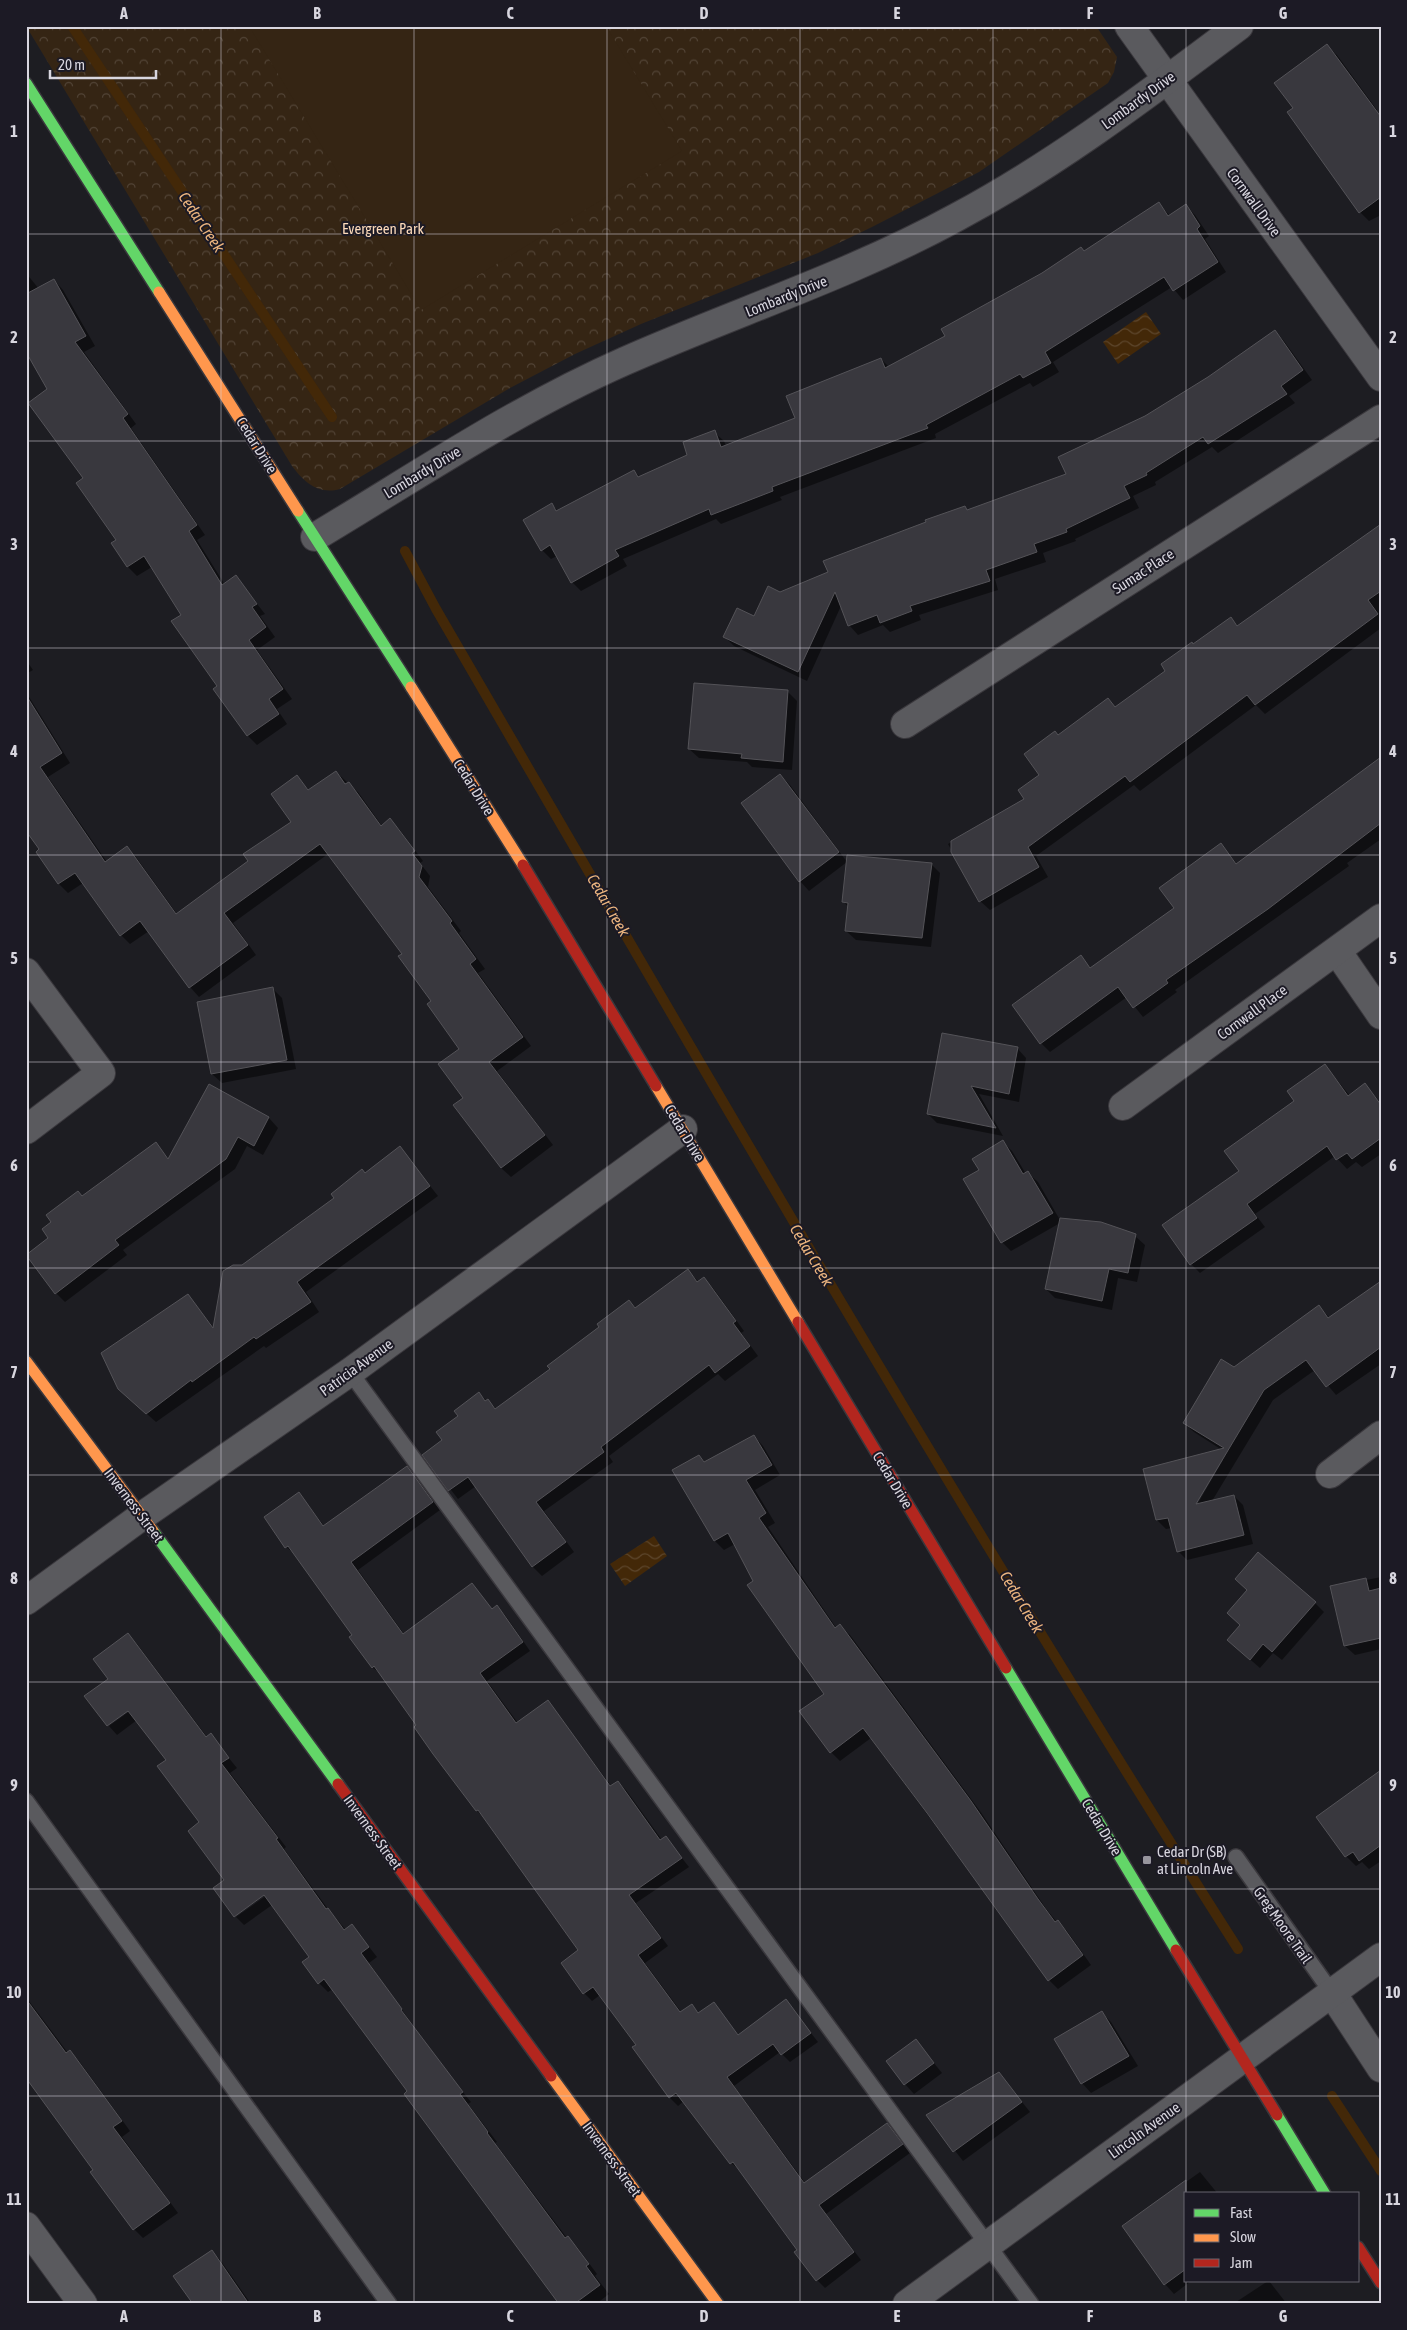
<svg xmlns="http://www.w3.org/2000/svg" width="1407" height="2330" font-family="'Asap Condensed',sans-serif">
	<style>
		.park { fill: url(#park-crowns) }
		.pitch { fill: #352514 }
		.water { fill: url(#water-waves) }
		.shadow { fill: #0007; fill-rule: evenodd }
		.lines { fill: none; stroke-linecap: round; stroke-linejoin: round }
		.stream { stroke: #432808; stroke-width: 10 }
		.building { fill: #39383e; stroke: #545358 }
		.lane-casing { stroke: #3a383d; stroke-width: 18 }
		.street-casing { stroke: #3a383d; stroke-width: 30 }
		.fast-casing { stroke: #3a383d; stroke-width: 14 }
		.slow-casing { stroke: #3a383d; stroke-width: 14 }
		.jam-casing { stroke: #3a383d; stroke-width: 14 }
		.lane { stroke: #5a5a5e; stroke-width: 15 }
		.street { stroke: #5a5a5e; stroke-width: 28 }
		.fast { stroke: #63d668; stroke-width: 11 }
		.slow { stroke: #ff974d; stroke-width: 11 }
		.jam { stroke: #b3261e; stroke-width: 11 }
		.grid { fill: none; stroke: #d8d6df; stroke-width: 1; stroke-opacity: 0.55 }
		.poi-dot { fill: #97959d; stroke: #1c1a25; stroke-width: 2 }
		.labels { text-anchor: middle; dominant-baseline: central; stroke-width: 4; stroke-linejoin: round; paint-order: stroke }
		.street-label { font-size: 15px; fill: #d8d6df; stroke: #1c1a25 }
		.park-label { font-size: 15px; fill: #fcdaba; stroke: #1c1a25 }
		.poi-label { font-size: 15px; fill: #d8d6df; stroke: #1c1a25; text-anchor: start }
		.water-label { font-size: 16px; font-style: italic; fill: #ecb57f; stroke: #1c1a25 }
		.neatline { fill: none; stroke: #d8d6df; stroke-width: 2 }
		.grid-label { font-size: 16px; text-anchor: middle; font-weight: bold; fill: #d8d6df }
	</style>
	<defs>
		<pattern id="park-crowns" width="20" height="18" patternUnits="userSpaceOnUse" patternTransform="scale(1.25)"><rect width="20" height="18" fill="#352514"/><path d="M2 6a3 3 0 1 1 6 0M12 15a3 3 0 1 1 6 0" fill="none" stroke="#524436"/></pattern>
		<pattern id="water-waves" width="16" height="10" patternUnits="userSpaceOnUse" patternTransform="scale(1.25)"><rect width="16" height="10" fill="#432808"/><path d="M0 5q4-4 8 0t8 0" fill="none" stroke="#5d462c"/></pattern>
	</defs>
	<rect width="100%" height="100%" fill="#1d1d22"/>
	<!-- park -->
	<path class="park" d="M26 26H1096L1117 57 1114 72 1108 83 979 172 872 227 818 253 641 324 575 354 510 388 340 489C318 495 304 482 292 466Z"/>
	<!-- pitch -->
	<path class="pitch" d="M249 26H606L682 151 421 310Z"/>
	<!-- water -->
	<g class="water">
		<path d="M1146 312 1161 334 1118 364 1103 342Z"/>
		<path d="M654 1536 667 1556 625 1586 610 1564Z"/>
	</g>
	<!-- shadow -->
	<g class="shadow">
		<path d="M1327 46 1337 55 1377 110 1374 113 1381 122V215L1369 221 1360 212 1294 108Z"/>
		<path d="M1159 204 1170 216 1186 206 1195 215 1209 236 1205 239 1226 272 1183 300 1172 287 1053 362 1059 372 1033 387 1030 383 935 434 936 438 780 497 782 500 721 524 716 519 623 559 627 566 581 591 572 582 557 556 551 559 542 550 552 505 558 511 634 471 640 477 689 455 714 432 724 441 726 446 796 419 881 359 889 367 947 337Z"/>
		<path d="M26 273 39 289 54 280 63 290 95 346 84 352 136 424 131 428 205 535 197 540 225 585 236 577 265 614 260 616 275 637 257 650 292 699 277 709 287 724 257 745 248 736 215 689 219 686 182 615 152 567 137 576 128 567 113 543 118 540 85 478 49 389 26 350Z"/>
		<path d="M1275 331 1284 341 1312 380 1289 396 1295 403 1218 453 1212 447 1155 482 1156 485 1133 496 1139 508 1075 539 1076 541 1043 553 1046 562 995 579 998 590 919 615 921 620 890 632 883 625 858 635 849 625 841 606 807 681 734 646 725 637 755 618 780 593 829 573 965 508 968 511 1068 475 1145 417 1208 378Z"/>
		<path d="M1381 524V628L1265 714 1256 705 1140 791 1134 785 1036 856 1048 877 990 910 980 901 948 844 1026 800 1041 775 1058 736 1108 700 1116 708 1167 671 1193 645 1230 618 1239 627Z"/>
		<path d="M26 660 33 670 26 674Z"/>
		<path d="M787 691 797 701 792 770 752 767 747 762 699 758 689 749Z"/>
		<path d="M26 692 70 763 48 777 107 862 127 848 136 857 177 914 250 862 293 823 297 777 310 791 336 772 358 792 382 826 390 820 399 829 423 861 420 863 430 876 428 887 461 931 459 933 485 969 478 973 531 1046 497 1071 553 1145 511 1177 501 1168 464 1098 461 1049 404 954 328 854 233 923 256 955 199 997 190 987 149 931 130 944 121 935 83 883 68 893 59 884 37 852 41 850 26 807Z"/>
		<path d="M1381 758V839L1347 863 1349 866 1175 990 1177 992 1143 1017 1127 997 1050 1052 1041 1043 1081 957 1092 969 1175 908 1221 845 1238 865Z"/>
		<path d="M780 775 790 785 847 862 809 891 800 881 742 804Z"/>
		<path d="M931 864 940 873 931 947 856 940 846 931 848 907 844 902Z"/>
		<path d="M273 989 282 998 296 1069 222 1083 212 1074Z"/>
		<path d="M1017 1048 1026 1058 1019 1102 979 1094 1003 1136 937 1123 928 1114Z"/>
		<path d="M1325 1065 1350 1096 1365 1085 1381 1103V1154L1362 1167 1356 1162 1347 1169 1335 1156 1255 1214 1265 1227 1200 1273 1191 1264 1240 1171Z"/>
		<path d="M209 1086 269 1118 278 1128 263 1155 247 1146 235 1169 123 1250 127 1255 65 1302 56 1293 50 1238 156 1144 169 1159Z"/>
		<path d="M1003 1142 1012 1151 1026 1174 1028 1173 1038 1182 1060 1220 1100 1224 1135 1236 1145 1245 1137 1282 1118 1278 1112 1310 1055 1298 1046 1289 1060 1223 1011 1251 1002 1242 980 1170Z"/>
		<path d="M400 1148 438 1196 306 1292 319 1312 266 1348 264 1346 156 1422 129 1398 188 1295 214 1328 336 1198Z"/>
		<path d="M688 1271 699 1282 704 1279 713 1288 744 1331 741 1333 758 1356 725 1381 718 1374 609 1456 613 1462 544 1511 574 1552 542 1576 533 1567 476 1486 458 1499 424 1455 444 1440 460 1416 479 1394 497 1409 552 1369 629 1301 636 1308Z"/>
		<path d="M1381 1283V1364L1336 1395 1315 1370 1273 1400 1212 1501 1234 1496 1243 1505 1253 1544 1187 1560 1178 1551 1172 1528 1166 1529 1157 1520 1222 1450 1194 1432 1184 1423 1234 1369 1319 1307 1330 1318ZM1220 1460H1223L1194 1510 1191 1508Z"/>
		<path d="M754 1436 763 1446 780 1475 755 1490 775 1523 768 1527 837 1629 840 1626 850 1635 980 1811 1047 1910 1057 1922 1067 1931 1091 1965 1058 1989 1049 1980 871 1738 840 1761 831 1752 826 1694 755 1581 735 1544 724 1550 715 1541 699 1456 705 1462Z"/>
		<path d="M407 1467 440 1510 358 1570 404 1634 472 1585 493 1610 497 1607 505 1615 530 1651 487 1681 518 1723 548 1702 612 1787 618 1782 626 1790 662 1840 666 1838 689 1867 636 1903 668 1946 645 1963 682 2013 692 2006 700 2014 714 2004 739 2036 786 2001 818 2042 790 2062 780 2052 734 2086 806 2184 887 2124 910 2153 826 2214 861 2260 825 2288 817 2280 798 2250 740 2170 731 2163 684 2101 678 2106 670 2098 634 2048 638 2045 600 1995 592 2001 584 1993 580 1950 485 1818 477 1811 382 1674 373 1668 380 1663 354 1635 295 1554 286 1547 299 1494 325 1527Z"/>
		<path d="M1381 1577V1649L1355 1655 1345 1646 1332 1587Z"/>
		<path d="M1315 1603 1324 1612 1282 1660 1273 1653 1260 1668 1238 1649 1241 1626Z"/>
		<path d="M127 1634 137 1644 207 1737 210 1735 237 1768 230 1773 286 1847 284 1849 328 1909 346 1930 352 1925 377 1957 369 1963 443 2068 471 2102 468 2104 497 2142 495 2143 567 2238 577 2247 597 2274 595 2276 609 2294 596 2304H561L333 1989 328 1992 319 1983 311 1958 272 1905 244 1925 236 1917 270 1893 225 1880 201 1822 168 1760 137 1720 117 1735 109 1726 134 1708 109 1680Z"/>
		<path d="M1381 1782V1861L1369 1869 1362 1862 1356 1866 1346 1856 1318 1817Z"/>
		<path d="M26 1997 68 2053 70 2052 79 2061 130 2131 122 2137 178 2213 143 2238 134 2229 26 2072Z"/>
		<path d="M1102 2013 1111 2022 1138 2066 1091 2093 1082 2083Z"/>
		<path d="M916 2041 942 2073 914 2094 905 2084Z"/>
		<path d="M999 2073 1030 2112 963 2161 928 2116Z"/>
		<path d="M1200 2172 1218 2194H1186V2281H1191L1174 2294 1165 2284 1123 2227Z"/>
		<path d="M212 2251 221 2261 251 2304H194Z"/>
		<path d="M1269 2281 1287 2304H1233L1268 2281Z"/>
	</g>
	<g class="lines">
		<!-- stream -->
		<g class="stream">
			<path d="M72 26 332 417"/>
			<path d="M405 551 436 609C697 1059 958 1510 1238 1949"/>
			<path d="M1332 2096 1381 2171"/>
		</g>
	</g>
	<!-- building -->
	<g class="building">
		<path d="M1327 44 1381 117V197L1359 213 1287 112 1293 108 1274 83Z"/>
		<path d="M1159 202 1168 216 1186 204 1200 226 1197 229 1218 262 1173 291 1164 277 1045 352 1051 363 1023 378 1020 374 926 425 928 428 772 487 773 491 711 515 709 509 615 550 619 556 571 583 550 545 541 551 523 520 552 503 556 511 634 470 638 477 687 455 683 442 715 430 721 447 795 418 786 396 881 358 885 368 945 336 941 329 1042 273 1081 247 1084 251Z"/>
		<path d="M54 279 86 336 75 342 128 414 123 418 197 525 189 531 222 585 236 575 257 604 252 607 266 627 249 640 283 689 269 699 279 714 247 736 213 689 217 686 171 621 181 615 144 556 127 567 111 543 116 540 76 483 83 478 28 403 47 389 26 352V294Z"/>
		<path d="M1275 330 1303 370 1281 386 1287 394 1208 444 1203 437 1146 473 1147 475 1124 486 1130 498 1066 529 1067 532 1034 544 1037 552 986 570 990 581 910 606 912 611 880 623 877 615 848 626 835 592 798 672 723 637 737 608 754 616 768 586 780 592 828 572 823 561 926 522 925 520 965 506 967 510 1066 474 1058 457 1145 416 1208 377Z"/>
		<path d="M1381 524V591L1368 600 1378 614 1255 705 1247 695 1130 782 1125 776 1028 847 1039 867 979 902 951 852V841L1024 799 1018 790 1039 775 1024 754 1055 731 1058 735 1108 698 1115 707 1165 671 1161 664 1192 642 1193 644 1231 617 1237 626Z"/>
		<path d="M694 683 788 690 783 762 741 758 742 754 688 749Z"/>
		<path d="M26 695 62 753 40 767 105 862 127 846 176 914 248 861 243 854 291 822 271 794 297 775 308 790 336 771 345 784 349 782 381 826 390 818 415 851 412 853 422 866 419 877 452 921 450 923 476 959 470 964 523 1037 489 1062 545 1135 501 1168 453 1105 463 1098 438 1064 459 1049 427 1004 431 1001 398 956 402 954 320 844 224 913 248 945 189 988 140 921 120 936 75 873 58 884 36 852 39 849 26 831Z"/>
		<path d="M1381 757V823L1268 909 1166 980 1168 983 1133 1008 1118 987 1040 1044 1012 1005 1081 955 1090 968 1174 908 1159 888 1221 843 1236 864Z"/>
		<path d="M780 774 839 852 799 882 741 803Z"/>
		<path d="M847 855 932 863 922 938 845 931 848 903 842 902Z"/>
		<path d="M273 987 287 1060 211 1074 197 1002Z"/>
		<path d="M942 1033 1018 1047 1009 1094 971 1086 996 1128 927 1114Z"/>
		<path d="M1325 1064 1348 1096 1365 1083 1381 1105V1138L1352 1159 1347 1153 1336 1160 1327 1146 1247 1204 1257 1218 1190 1265 1162 1225 1239 1171 1224 1151 1294 1101 1287 1091Z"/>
		<path d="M209 1084 269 1117 254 1146 238 1137 226 1159 115 1240 119 1245 55 1294 26 1255 48 1238 42 1229 51 1222 46 1215 78 1191 82 1196 156 1142 168 1159Z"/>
		<path d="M1003 1140 1023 1174 1028 1171 1053 1213 1001 1243 963 1179 979 1170 972 1159Z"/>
		<path d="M400 1146 430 1186 297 1282 311 1302 256 1339 254 1337 192 1382 191 1380 146 1414 118 1389 101 1353 188 1294 213 1328 223 1271 233 1265H242L334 1198 331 1194 362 1169 365 1173Z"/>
		<path d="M1060 1218 1101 1222 1136 1234 1128 1273 1109 1269 1102 1301 1045 1289Z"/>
		<path d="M688 1269 697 1282 704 1277 736 1321 733 1323 750 1346 715 1373 709 1365 601 1447 604 1452 536 1502 566 1542 532 1567 468 1477 448 1491 422 1455 442 1440 436 1432 458 1416 454 1411 479 1392 485 1401 488 1399 495 1409 550 1369 547 1366 599 1327 597 1324 629 1300 635 1308Z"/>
		<path d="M1381 1281V1347L1326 1387 1306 1360 1264 1390 1196 1504 1234 1495 1244 1535 1177 1552 1168 1518 1156 1520 1143 1469 1224 1448 1183 1423 1221 1359 1234 1367 1319 1305 1328 1318Z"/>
		<path d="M754 1435 772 1465 746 1480 766 1513 759 1518 835 1628 840 1624 971 1801 1038 1899 1055 1922 1058 1920 1083 1955 1048 1981 927 1813 863 1728 830 1753 799 1711 824 1694 747 1585 753 1581 728 1533 714 1541 672 1470 699 1455 704 1462Z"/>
		<path d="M407 1466 433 1502 351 1562 403 1634 472 1583 492 1609 497 1605 523 1642 480 1673 516 1723 548 1700 610 1786 618 1781 660 1840 666 1836 682 1858 629 1895 661 1938 638 1955 680 2012 692 2004 698 2013 714 2002 738 2035 786 1999 811 2033 781 2055 773 2044 727 2077 804 2183 887 2123 903 2144 819 2205 854 2252 816 2281 794 2252 797 2250 733 2162 730 2164 676 2093 669 2098 632 2047 636 2045 593 1987 583 1994 561 1963 578 1950 478 1810 476 1811 433 1754 414 1727 416 1725 374 1666 372 1668 349 1637 352 1635 288 1546 285 1548 264 1517 299 1492 323 1526Z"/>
		<path d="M1258 1552 1316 1602 1272 1652 1263 1644 1250 1660 1227 1640 1240 1625 1227 1613 1247 1590 1235 1579Z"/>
		<path d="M1366 1578 1369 1591 1381 1588V1638L1344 1646 1330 1586Z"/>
		<path d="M128 1633 206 1737 211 1733 229 1758 221 1763 278 1838 276 1839 326 1909 328 1908 344 1930 352 1924 369 1947 361 1953 402 2009 401 2010 463 2092 460 2094 488 2132 487 2133 565 2238 568 2236 589 2264 586 2266 600 2285 574 2304H559L404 2094 407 2091 324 1979 318 1984 302 1962 309 1957 264 1895 234 1917 213 1888 224 1880 188 1831 199 1822 157 1766 166 1760 128 1711 107 1726 84 1696 108 1679 93 1659Z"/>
		<path d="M1381 1770V1845L1359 1861 1353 1852 1345 1857 1316 1817Z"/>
		<path d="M26 1999 66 2053 70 2050 122 2121 113 2127 170 2203 133 2230 90 2172 93 2170 26 2078Z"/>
		<path d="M1102 2011 1129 2056 1081 2084 1054 2039Z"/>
		<path d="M916 2039 934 2063 904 2085 886 2061Z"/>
		<path d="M999 2072 1022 2102 953 2152 926 2115Z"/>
		<path d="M1186 2180V2269L1164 2285 1122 2226Z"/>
		<path d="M212 2250 249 2304H193L173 2276Z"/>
	</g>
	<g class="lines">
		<defs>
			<g id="lane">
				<path d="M350 1372 1031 2304"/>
				<path d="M26 1801 389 2304"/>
				<path d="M1236 1857 1332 1993"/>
			</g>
			<g id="street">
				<path d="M1129 26 1381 377"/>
				<path d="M315 537C417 476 516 409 625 361 736 312 851 275 957 217 1058 163 1148 94 1239 26"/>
				<path d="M905 724 1381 419"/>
				<path d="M1337 951 1381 1015"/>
				<path d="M26 972 101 1073 26 1130"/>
				<path d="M1123 1106 1381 918"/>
				<path d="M1330 1474 1381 1435"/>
				<path d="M26 1601 142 1516 350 1372 683 1129"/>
				<path d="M1332 1993 1381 2068"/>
				<path d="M26 2226 83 2304"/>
				<path d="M907 2304 1381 1957"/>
			</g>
			<g id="fast">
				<path d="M26 83 159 292"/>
				<path d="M298 511 411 687"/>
				<path d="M153 1531 338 1784"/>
				<path d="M1006 1668 1176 1950"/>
				<path d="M1277 2115 1325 2194"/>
			</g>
			<g id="slow">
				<path d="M159 292 298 511"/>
				<path d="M411 687 523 865"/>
				<path d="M656 1086 798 1322"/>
				<path d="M26 1361 153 1531"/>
				<path d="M551 2076 718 2304"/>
			</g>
			<g id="jam">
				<path d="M523 865 656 1086"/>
				<path d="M798 1322 1006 1668"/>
				<path d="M338 1784 551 2076"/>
				<path d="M1176 1950 1277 2115"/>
				<path d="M1358 2247 1381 2283"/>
			</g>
		</defs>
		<!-- lane casing -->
		<use href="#lane" class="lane-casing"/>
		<!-- street casing -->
		<use href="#street" class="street-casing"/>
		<!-- fast casing -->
		<use href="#fast" class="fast-casing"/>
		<!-- slow casing -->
		<use href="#slow" class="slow-casing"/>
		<!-- jam casing -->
		<use href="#jam" class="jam-casing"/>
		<!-- lane -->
		<use href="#lane" class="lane"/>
		<!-- street -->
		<use href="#street" class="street"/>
		<!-- fast -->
		<use href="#fast" class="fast"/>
		<!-- slow -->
		<use href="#slow" class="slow"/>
		<!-- jam -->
		<use href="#jam" class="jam"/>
	</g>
	<!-- grid -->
	<path class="grid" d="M221 26V2304M414 26V2304M607 26V2304M800 26V2304M993 26V2304M1186 26V2194M26 234H1381M26 441H1381M26 648H1381M26 855H1381M26 1062H1381M26 1268H1381M26 1475H1381M26 1682H1381M26 1889H1381M26 2096H1381M1186 2281V2304"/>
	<!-- markers -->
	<rect class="poi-dot" x="1142" y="1855" width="10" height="10" rx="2.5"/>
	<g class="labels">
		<!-- street labels -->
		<g class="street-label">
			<text transform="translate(1138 100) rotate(-36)">Lombardy Drive</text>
			<text transform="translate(1254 202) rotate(54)">Cornwall Drive</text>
			<text transform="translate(786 296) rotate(-22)">Lombardy Drive</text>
			<text transform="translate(257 445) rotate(58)">Cedar Drive</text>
			<text transform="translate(422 472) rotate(-31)">Lombardy Drive</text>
			<text transform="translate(1143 571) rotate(-33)">Sumac Place</text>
			<text transform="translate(474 787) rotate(58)">Cedar Drive</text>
			<text transform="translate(1252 1012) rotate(-36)">Cornwall Place</text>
			<text transform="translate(685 1133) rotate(59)">Cedar Drive</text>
			<text transform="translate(356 1367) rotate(-36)">Patricia Avenue</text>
			<text transform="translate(893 1480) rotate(59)">Cedar Drive</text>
			<text transform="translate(134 1505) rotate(53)">Inverness Street</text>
			<text transform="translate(1102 1827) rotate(59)">Cedar Drive</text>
			<text transform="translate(373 1832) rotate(54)">Inverness Street</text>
			<text transform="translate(1283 1925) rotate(55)">Greg Moore Trail</text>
			<text transform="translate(1144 2130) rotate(-36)">Lincoln Avenue</text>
			<text transform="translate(612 2159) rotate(54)">Inverness Street</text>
		</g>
		<!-- park labels -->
		<g class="park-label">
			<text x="383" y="228">Evergreen Park</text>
		</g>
		<!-- poi labels -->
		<g class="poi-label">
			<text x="1157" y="1851">Cedar Dr (SB)<tspan x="1157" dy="17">at Lincoln Ave</tspan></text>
		</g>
		<!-- water labels -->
		<g class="water-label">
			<text transform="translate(202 222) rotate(56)">Cedar Creek</text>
			<text transform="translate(609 905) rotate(60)">Cedar Creek</text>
			<text transform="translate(812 1255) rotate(59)">Cedar Creek</text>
			<text transform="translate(1022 1602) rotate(59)">Cedar Creek</text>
		</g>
	</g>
	<!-- border -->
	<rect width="1407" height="2330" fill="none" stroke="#1c1a25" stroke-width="55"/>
	<!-- legend -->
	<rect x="1184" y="2192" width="175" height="90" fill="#1c1a25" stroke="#67656f"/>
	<rect x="1194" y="2209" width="25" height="8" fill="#63d668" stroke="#67656f"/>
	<text x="1230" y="2218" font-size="15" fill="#d8d6df">Fast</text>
	<rect x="1194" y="2234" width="25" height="8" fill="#ff974d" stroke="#67656f"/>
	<text x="1230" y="2242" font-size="15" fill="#d8d6df">Slow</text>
	<rect x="1194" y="2259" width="25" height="8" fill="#b3261e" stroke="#67656f"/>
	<text x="1230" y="2268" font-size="15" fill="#d8d6df">Jam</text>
	<!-- scale -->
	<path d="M50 70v8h106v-8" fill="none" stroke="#d8d6df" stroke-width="2.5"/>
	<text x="58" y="70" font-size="15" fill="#d8d6df" stroke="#1c1a25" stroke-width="4" paint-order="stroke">20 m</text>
	<rect x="28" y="28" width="1352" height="2274" class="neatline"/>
	<g class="grid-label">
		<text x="124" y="19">A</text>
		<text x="317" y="19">B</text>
		<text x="510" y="19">C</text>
		<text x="704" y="19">D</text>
		<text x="897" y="19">E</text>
		<text x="1090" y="19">F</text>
		<text x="1283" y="19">G</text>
		<text x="14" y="137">1</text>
		<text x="1393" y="137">1</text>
		<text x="14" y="343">2</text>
		<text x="1393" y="343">2</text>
		<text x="14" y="550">3</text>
		<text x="1393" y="550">3</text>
		<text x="14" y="757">4</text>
		<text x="1393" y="757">4</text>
		<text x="14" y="964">5</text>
		<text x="1393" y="964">5</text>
		<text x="14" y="1171">6</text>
		<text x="1393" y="1171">6</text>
		<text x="14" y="1378">7</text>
		<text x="1393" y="1378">7</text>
		<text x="14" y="1584">8</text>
		<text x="1393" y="1584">8</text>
		<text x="14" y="1791">9</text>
		<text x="1393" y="1791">9</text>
		<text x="14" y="1998">10</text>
		<text x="1393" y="1998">10</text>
		<text x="14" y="2205">11</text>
		<text x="1393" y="2205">11</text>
		<text x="124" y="2322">A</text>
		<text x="317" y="2322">B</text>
		<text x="510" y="2322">C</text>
		<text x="704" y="2322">D</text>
		<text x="897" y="2322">E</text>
		<text x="1090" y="2322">F</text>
		<text x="1283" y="2322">G</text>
	</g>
</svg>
